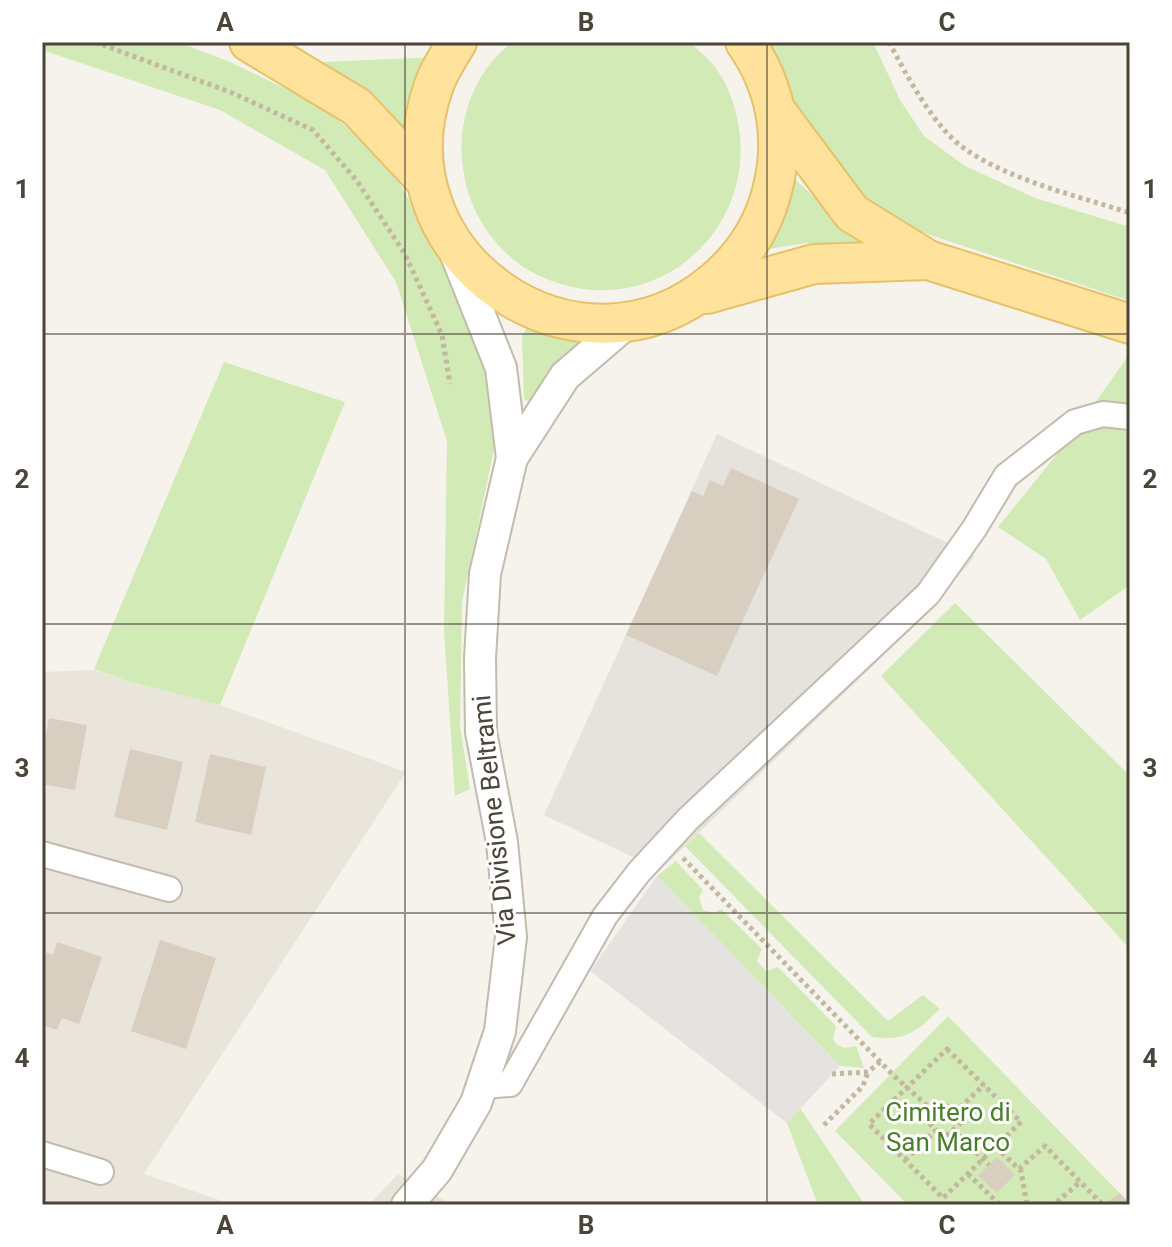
<svg xmlns="http://www.w3.org/2000/svg" width="1172" height="1247" font-family="Roboto,sans-serif">
	<style>
		.residential { fill: #eae5da }
		.industrial { fill: #e6e2dd }
		.green { fill: #d2eab5 }
		.parking { fill: #e5e3e0 }
		.building { fill: #d8cfc1 }
		.lines { fill: none; stroke-linecap: round; stroke-linejoin: round }
		.minor-casing { stroke: #c2bbae; stroke-width: 28 }
		.tertiary-casing { stroke: #c2bbae; stroke-width: 34 }
		.primary-casing { stroke: #e6c16a; stroke-width: 42 }
		.path { stroke: #c4b79f; stroke-width: 5; stroke-dasharray: 4 4; stroke-linecap: butt }
		.minor { stroke: #fff; stroke-width: 24 }
		.tertiary { stroke: #fff; stroke-width: 30 }
		.primary { stroke: #ffe39c; stroke-width: 38 }
		.grid { fill: none; stroke: #4b4439; stroke-width: 2; stroke-opacity: 0.55 }
		.labels { text-anchor: middle; dominant-baseline: central; stroke-width: 6; stroke-linejoin: round; paint-order: stroke }
		.street-label { font-size: 26px; fill: #4b4439; stroke: #fff }
		.park-label { font-size: 26px; fill: #4a7f2a; stroke: #fff }
		.neatline { fill: none; stroke: #4b4439; stroke-width: 3 }
		.grid-label { font-size: 26px; text-anchor: middle; font-weight: bold; fill: #4b4439 }
	</style>
	<rect width="100%" height="100%" fill="#f6f3ec"/>
	<!-- residential -->
	<g class="residential">
		<path d="M94 670 127 681 220 705 406 772 144 1174 234 1205H42V672Z"/>
		<path d="M398 1174 446 1201 449 1205H369Z"/>
	</g>
	<!-- industrial -->
	<path class="industrial" d="M717 434 975 556 925 616 660 870 544 815Z"/>
	<!-- green -->
	<g class="green">
		<path d="M42 42H177L228 61 323 107 387 162 446 263 478 327 500 421 462 602 460 726 470 789 455 796 444 630 447 441 396 282 325 170 220 110 42 50Z"/>
		<path d="M513 42H689C698 50 708 58 715 67 729 85 736 108 739 129 753 223 672 305 577 288 549 282 523 271 503 250 478 224 465 195 462 159 458 116 477 67 513 42Z"/>
		<path d="M763 42H873L900 100 924 136 965 166 1035 198 1130 227V301L918 231 870 204 798 119Z"/>
		<path d="M436 57 411 138 325 67 323 62Z"/>
		<path d="M788 173 834 215 879 246 806 243 763 250Z"/>
		<path d="M528 326 579 342 547 373 531 403 524 399 522 336Z"/>
		<path d="M1130 353V585L1080 620 1046 559 998 527 1074 433Z"/>
		<path d="M224 362 345 402 220 705 127 681 94 669Z"/>
		<path d="M955 603 1130 776V949L881 676Z"/>
		<path d="M699 833 888 1021 923 995 940 1009C917 1031 905 1042 872 1037L685 846Z"/>
		<path d="M676 861 703 890 699 898 703 910 714 913 721 909 762 949 757 961 766 971 778 967 836 1026 833 1039 837 1045 845 1048 856 1046 864 1068 840 1066 657 876Z"/>
		<path d="M948 1016 1130 1204V1205H908L835 1131Z"/>
		<path d="M800 1108 865 1205H818L787 1123Z"/>
	</g>
	<!-- parking -->
	<path class="parking" d="M657 876 840 1066 787 1123 590 971Z"/>
	<!-- building -->
	<g class="building">
		<path d="M731 468 799 499 717 676 626 635 692 491 703 496 710 480 723 486Z"/>
		<path d="M49 718 87 725 75 790 42 784V758Z"/>
		<path d="M130 749 183 762 167 830 114 817Z"/>
		<path d="M210 754 266 767 251 835 195 822Z"/>
		<path d="M160 940 216 958 186 1049 131 1031Z"/>
		<path d="M57 942 102 957 79 1024 62 1018 57 1030 42 1025V951L53 955Z"/>
		<path d="M997 1157 1015 1175 997 1193 978 1176Z"/>
		<path d="M1120 1193 1130 1204V1205H1109L1107 1202Z"/>
	</g>
	<g class="lines">
		<defs>
			<g id="minor">
				<path d="M42 854 169 889"/>
				<path d="M482 1086 510 1084 605 916 639 872 688 819 928 594 974 529 1006 476 1075 422 1103 414 1130 417"/>
				<path d="M42 1154 101 1172"/>
			</g>
			<g id="tertiary">
				<path d="M454 250 501 368 512 458"/>
				<path d="M407 1205 437 1170 476 1103 500 1031 511 937 502 842 481 732 480 658 485 574 512 458 565 376 628 322"/>
			</g>
			<g id="primary">
				<path d="M249 42 357 107 426 181"/>
				<path d="M457 42C449 56 439 70 434 85 373 255 578 398 715 281 744 256 763 227 772 191 786 138 776 86 745 42"/>
				<path d="M776 111 852 213 928 260 1130 324"/>
				<path d="M707 294 814 264 928 260"/>
			</g>
		</defs>
		<!-- minor casing -->
		<use href="#minor" class="minor-casing"/>
		<!-- tertiary casing -->
		<use href="#tertiary" class="tertiary-casing"/>
		<!-- primary casing -->
		<use href="#primary" class="primary-casing"/>
		<!-- path -->
		<g class="path">
			<path d="M95 42 230 92 313 130 357 181 405 254 442 335 450 384"/>
			<path d="M889 42C907 76 935 130 968 151 1015 182 1078 196 1130 213"/>
			<path d="M683 858 892 1074 936 1114"/>
			<path d="M947 1049 1021 1122 943 1198 869 1124Z"/>
			<path d="M832 1074 868 1072 880 1062"/>
			<path d="M946 1105 962 1122 944 1138 928 1122Z"/>
			<path d="M954 1113 984 1085"/>
			<path d="M824 1125 863 1086 868 1072"/>
			<path d="M953 1130 989 1165"/>
			<path d="M996 1147 1021 1171 1027 1205"/>
			<path d="M905 1160 936 1130"/>
			<path d="M1019 1169 1045 1146 1103 1205"/>
			<path d="M968 1174 1000 1205"/>
			<path d="M1057 1202 1080 1182"/>
		</g>
		<!-- minor -->
		<use href="#minor" class="minor"/>
		<!-- tertiary -->
		<use href="#tertiary" class="tertiary"/>
		<!-- primary -->
		<use href="#primary" class="primary"/>
	</g>
	<!-- grid -->
	<path class="grid" d="M405 42V1205M767 42V1205M42 334H1130M42 624H1130M42 913H1130"/>
	<g class="labels">
		<!-- street labels -->
		<g class="street-label">
			<text transform="translate(494 820) rotate(-96)">Via Divisione Beltrami</text>
		</g>
		<!-- park labels -->
		<g class="park-label">
			<text x="948" y="1112">Cimitero di<tspan x="948" dy="30">San Marco</tspan></text>
		</g>
	</g>
	<!-- border -->
	<rect width="1172" height="1247" fill="none" stroke="#ffffff" stroke-width="88"/>
	<rect x="44" y="44" width="1084" height="1159" class="neatline"/>
	<g class="grid-label">
		<text x="225" y="31">A</text>
		<text x="586" y="31">B</text>
		<text x="947" y="31">C</text>
		<text x="22" y="198">1</text>
		<text x="1150" y="198">1</text>
		<text x="22" y="488">2</text>
		<text x="1150" y="488">2</text>
		<text x="22" y="777">3</text>
		<text x="1150" y="777">3</text>
		<text x="22" y="1067">4</text>
		<text x="1150" y="1067">4</text>
		<text x="225" y="1234">A</text>
		<text x="586" y="1234">B</text>
		<text x="947" y="1234">C</text>
	</g>
</svg>
